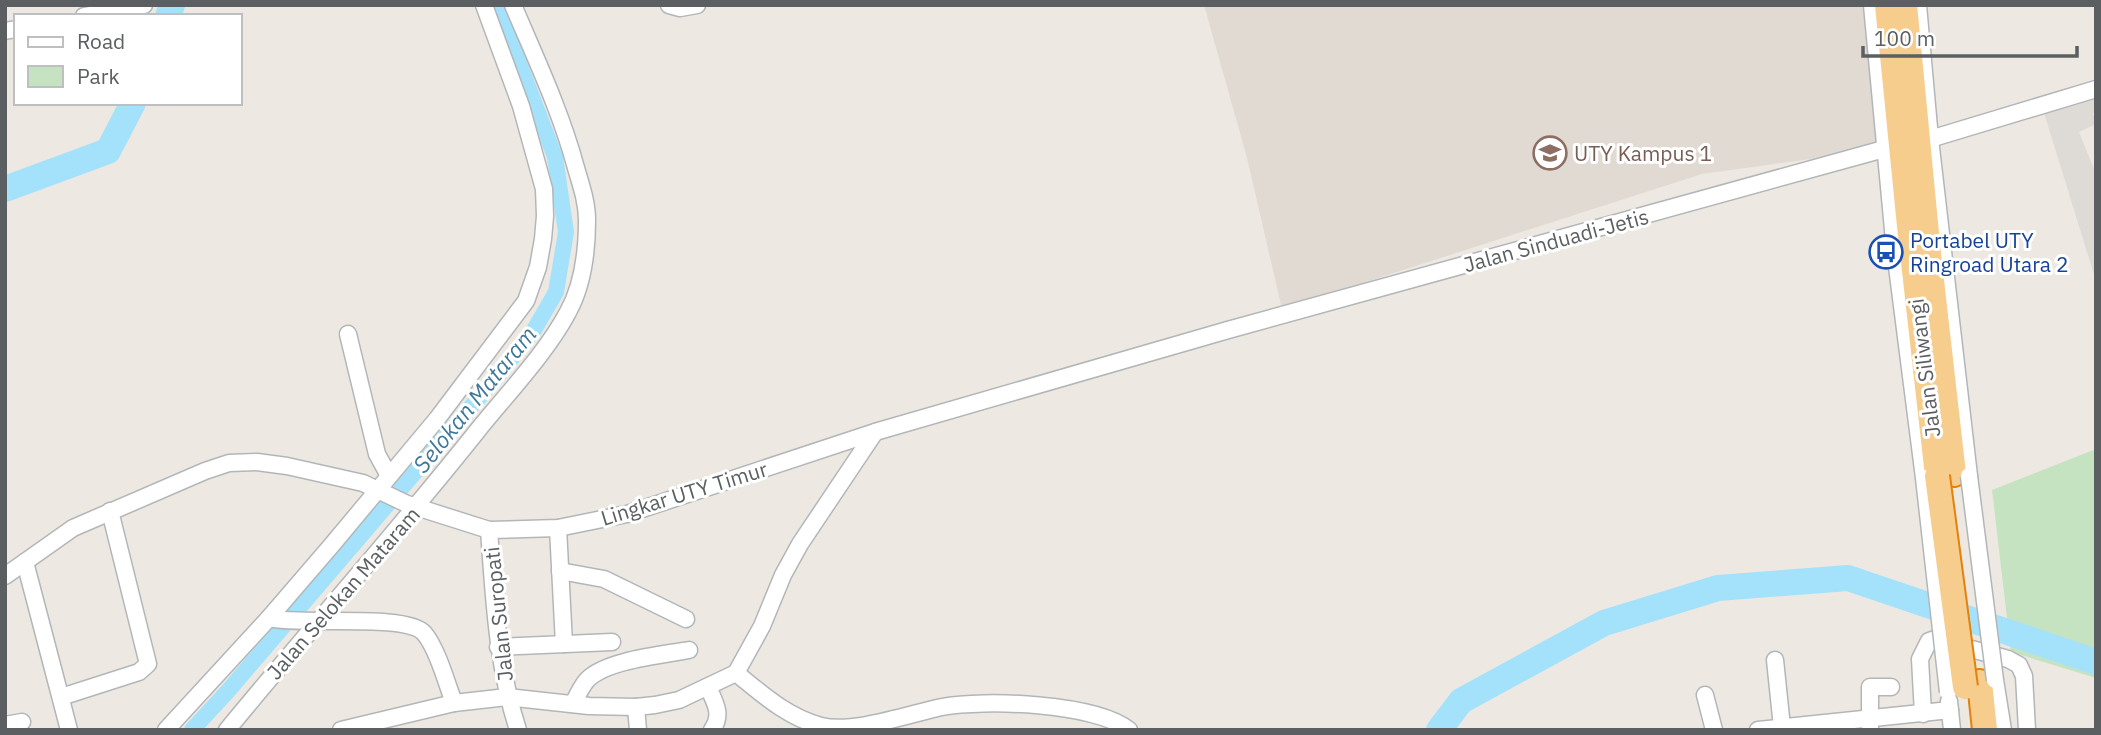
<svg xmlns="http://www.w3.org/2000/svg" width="2101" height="735" font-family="'IBM Plex Sans',sans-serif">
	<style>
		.industrial { fill: #dedbd7 }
		.education { fill: #e0dad3 }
		.green { fill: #c5e3c0 }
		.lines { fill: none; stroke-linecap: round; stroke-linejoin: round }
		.canal { stroke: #a4e2fb; stroke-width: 16 }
		.river { stroke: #a4e2fb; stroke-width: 26 }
		.minor-casing { stroke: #b3b6b9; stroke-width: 19 }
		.highway-casing { stroke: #e4800b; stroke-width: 28 }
		.minor { stroke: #fff; stroke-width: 16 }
		.highway { stroke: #f7cd8e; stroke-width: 24 }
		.minor-bridge-casing { stroke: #b3b6b9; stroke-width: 19; stroke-linecap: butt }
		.highway-bridge-casing { stroke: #e4800b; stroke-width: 28; stroke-linecap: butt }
		.minor-bridge { stroke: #fff; stroke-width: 16 }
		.highway-bridge { stroke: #f7cd8e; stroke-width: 24 }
		.labels { text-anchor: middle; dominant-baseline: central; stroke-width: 6; stroke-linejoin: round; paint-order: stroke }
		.education-label { font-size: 21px; fill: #785e54; stroke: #fff; text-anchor: start }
		.street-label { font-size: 21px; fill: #5b5f62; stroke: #fff }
		.transit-label { font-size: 21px; fill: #164399; stroke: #fff; text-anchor: start }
		.water-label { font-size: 23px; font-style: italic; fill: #3d789b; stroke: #fff }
	</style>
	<rect width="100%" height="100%" fill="#ede9e2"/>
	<!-- industrial -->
	<path class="industrial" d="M2096 97V112L2093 113 2096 124 2079 132 2096 174V281L2044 113Z"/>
	<!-- education -->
	<path class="education" d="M1204 5H1872L1884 149 1702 174 1282 309 1247 158Z"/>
	<!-- green -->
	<path class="green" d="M2096 449V678L2011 652 1992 490Z"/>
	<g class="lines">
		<!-- canal -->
		<path class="canal" d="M192 730 228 691 500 373 534 330 556 292 566 232 555 157 497 5"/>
		<!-- river -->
		<g class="river">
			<path d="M168 16 172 5"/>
			<path d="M5 189 108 151 133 103"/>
			<path d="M1439 730 1461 701 1604 623 1718 588 1848 578 2096 662"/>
		</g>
		<defs>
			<g id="minor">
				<path d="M669 5 680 8 697 5"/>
				<path d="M1872 5 1895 251 1924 478"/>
				<path d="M1918 5 1930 139 1969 476"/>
				<path d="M84 16 144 5"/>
				<path d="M5 31 16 29"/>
				<path d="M1930 139 2096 89"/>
				<path d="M348 334 377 454 389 476"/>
				<path d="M558 528 564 644"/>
				<path d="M489 530C494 598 497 665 518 730"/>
				<path d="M25 562 69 730"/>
				<path d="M560 571 604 579 686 619"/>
				<path d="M5 576 73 528 205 471 229 463 257 462 287 466 363 483 407 504 489 530 558 528 627 514 875 432 1228 330 1884 149"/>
				<path d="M269 618C301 626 406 613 424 633 437 648 447 684 454 703L507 697 589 706 636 707 655 705 679 700 736 673 762 626 783 575 800 544 875 432"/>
				<path d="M498 647 612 642"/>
				<path d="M1775 660 1782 727"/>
				<path d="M736 673C762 694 787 717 821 726 853 734 909 714 942 707 983 699 1096 703 1129 730"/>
				<path d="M1995 680 2003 730"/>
				<path d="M708 687C715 703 723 714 712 730"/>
				<path d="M1705 695 1714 730"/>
				<path d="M61 697 139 672 148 664 110 511"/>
				<path d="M1949 701 1952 730"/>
				<path d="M573 704C577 696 581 687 587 680 606 660 662 655 689 650"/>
				<path d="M636 707 638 730"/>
				<path d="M1923 714 1920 659 1929 641 1935 639 2008 659 2019 665 2024 676 2027 730"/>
				<path d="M5 725 22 722"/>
				<path d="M166 730 269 618 331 546 437 419 526 301 538 267 543 239 545 216 544 189 521 106 484 5"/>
				<path d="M227 730C310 629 397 532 478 430 507 394 547 352 568 312 583 285 587 250 587 220 587 202 581 185 576 168 561 112 536 59 513 5"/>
				<path d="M341 730 454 703"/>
				<path d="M1758 730 1950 710"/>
				<path d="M1870 730V687H1891"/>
			</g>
			<g id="highway">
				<path d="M1887 5 1909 226 1937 476"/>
				<path d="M1905 5 1929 254 1954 474"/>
				<path d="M1980 682 1985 730"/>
			</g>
		</defs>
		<!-- minor casing -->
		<use href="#minor" class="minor-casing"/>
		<!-- highway casing -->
		<use href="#highway" class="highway-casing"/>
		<!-- minor -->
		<use href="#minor" class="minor"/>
		<!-- highway -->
		<use href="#highway" class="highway"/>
		<defs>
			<g id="minor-bridge">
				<path d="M1969 476 1995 680"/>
				<path d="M1924 478 1948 692"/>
			</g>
			<path id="highway-bridge" d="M1937 476 1965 687"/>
		</defs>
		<!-- minor-bridge casing -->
		<use href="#minor-bridge" class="minor-bridge-casing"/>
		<!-- highway-bridge casing -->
		<use href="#highway-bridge" class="highway-bridge-casing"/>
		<!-- minor-bridge -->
		<use href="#minor-bridge" class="minor-bridge"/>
		<!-- highway-bridge -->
		<use href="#highway-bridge" class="highway-bridge"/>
	</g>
	<!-- icons -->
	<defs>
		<symbol id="university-ring" viewBox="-11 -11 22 22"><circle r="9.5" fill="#fff" stroke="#8d6e63" stroke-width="1.5"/><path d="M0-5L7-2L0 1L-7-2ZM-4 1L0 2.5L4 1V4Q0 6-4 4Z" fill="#8d6e63"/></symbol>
		<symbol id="bus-ring" viewBox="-11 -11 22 22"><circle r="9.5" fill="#fff" stroke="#1a4fb4" stroke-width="1.5"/><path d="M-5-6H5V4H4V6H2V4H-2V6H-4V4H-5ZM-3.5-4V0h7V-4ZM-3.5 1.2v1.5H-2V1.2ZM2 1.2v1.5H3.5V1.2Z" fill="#1a4fb4"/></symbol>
	</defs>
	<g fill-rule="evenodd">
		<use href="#university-ring" x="1531" y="134" width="38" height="38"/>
		<use href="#bus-ring" x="1867" y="233" width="38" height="38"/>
	</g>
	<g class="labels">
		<!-- education labels -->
		<g class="education-label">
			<text x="1574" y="153">UTY Kampus 1</text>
		</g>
		<!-- street labels -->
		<g class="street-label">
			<text transform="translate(1556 240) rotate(-15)">Jalan Sinduadi-Jetis</text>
			<text transform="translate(1924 368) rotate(-97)">Jalan Siliwangi</text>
			<text transform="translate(684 493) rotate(-17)">Lingkar UTY Timur</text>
			<text transform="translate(343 593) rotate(-49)">Jalan Selokan Mataram</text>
			<text transform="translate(498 614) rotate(-96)">Jalan Suropati</text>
		</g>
		<!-- transit labels -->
		<g class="transit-label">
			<text x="1910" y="240">Portabel UTY<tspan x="1910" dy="24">Ringroad Utara 2</tspan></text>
		</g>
		<!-- water labels -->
		<g class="water-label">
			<text transform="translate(474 399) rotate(-51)">Selokan Mataram</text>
		</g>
	</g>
	<!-- border -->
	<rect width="2101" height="735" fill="none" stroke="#5b5f62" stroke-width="14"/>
	<!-- legend -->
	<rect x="14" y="14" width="228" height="91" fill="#ffffff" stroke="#bdbfc0" stroke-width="2"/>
	<rect x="28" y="37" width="35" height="10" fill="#ffffff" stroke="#bdbfc0" stroke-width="2"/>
	<text x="77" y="49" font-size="21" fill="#5b5f62">Road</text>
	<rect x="28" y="66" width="35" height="21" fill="#c5e3c0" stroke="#bdbfc0" stroke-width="2"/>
	<text x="77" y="84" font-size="21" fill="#5b5f62">Park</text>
	<!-- scale -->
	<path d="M1863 46v10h214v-10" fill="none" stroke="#5b5f62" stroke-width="3.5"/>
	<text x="1874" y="46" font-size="21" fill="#5b5f62" stroke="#ffffff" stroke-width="5" paint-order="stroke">100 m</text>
</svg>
